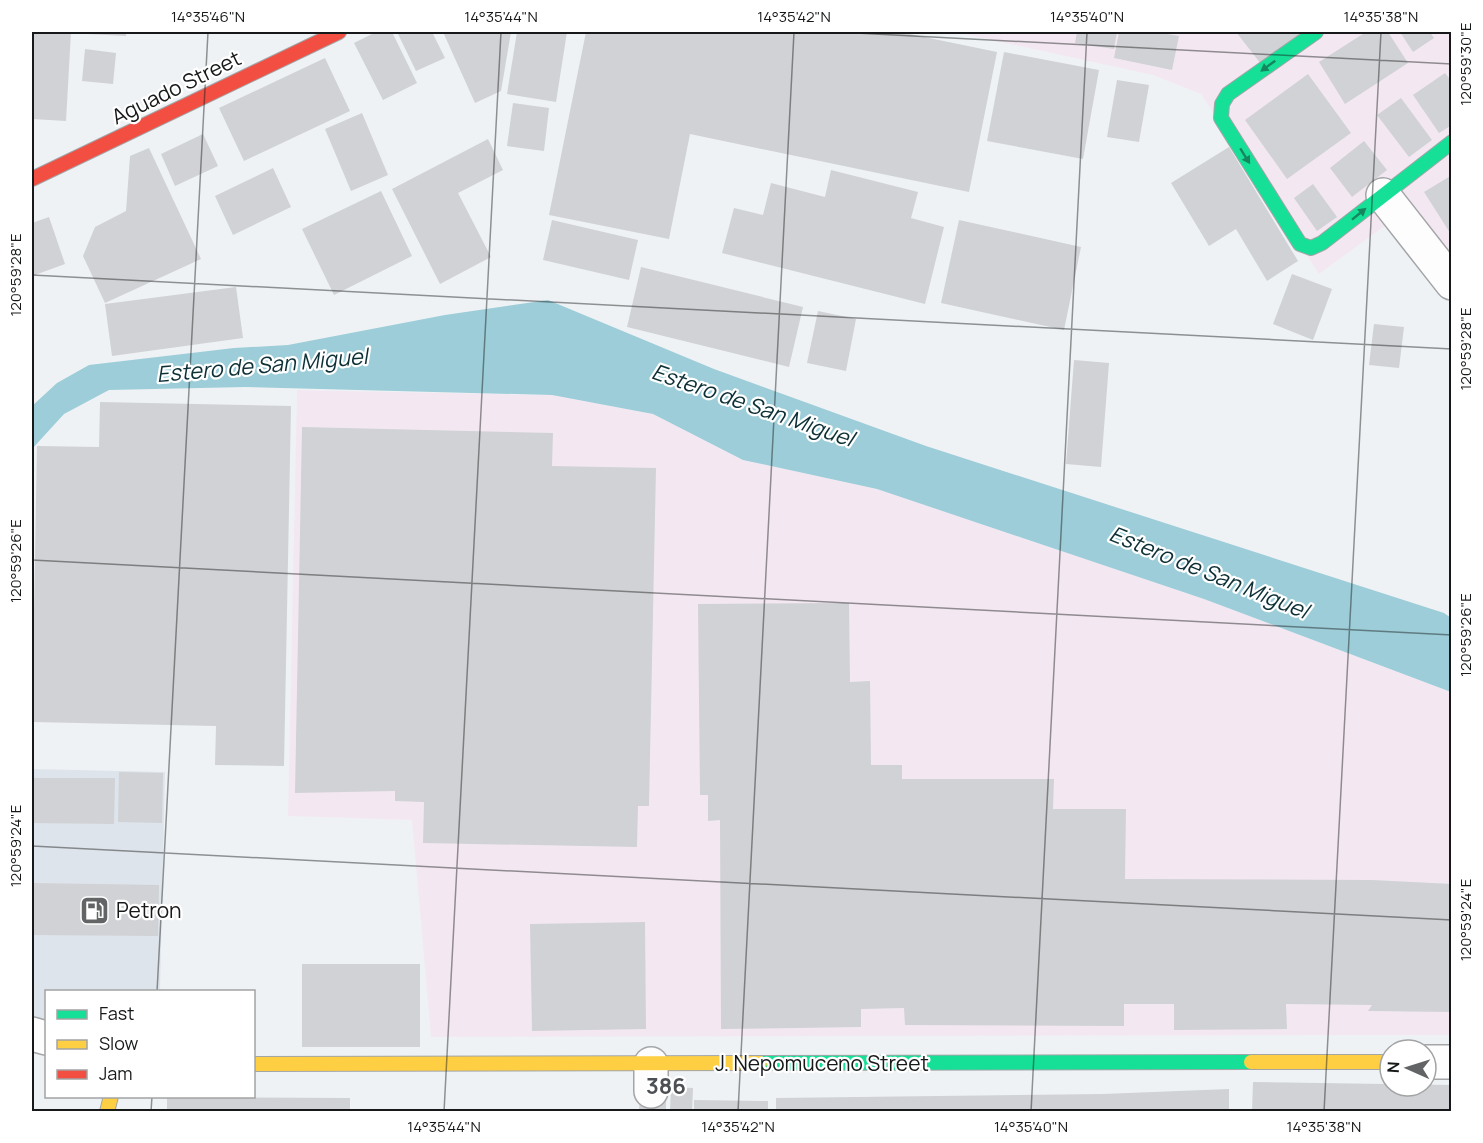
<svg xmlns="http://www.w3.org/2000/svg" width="1483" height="1143" font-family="Manrope,sans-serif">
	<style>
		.built { fill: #dee4eb }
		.industrial { fill: #f3e8f2 }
		.water { fill: #9ccdd8 }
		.building { fill: #d0d2d5 }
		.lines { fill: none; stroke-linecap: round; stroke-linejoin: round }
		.street-casing { stroke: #a3a5a7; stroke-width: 36 }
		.fast-casing { stroke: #a3a5a7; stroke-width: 16 }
		.slow-casing { stroke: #a3a5a7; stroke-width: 16 }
		.jam-casing { stroke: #a3a5a7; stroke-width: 16 }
		.street { stroke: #fdfdfe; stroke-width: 33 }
		.fast { stroke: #16e098; stroke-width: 14 }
		.slow { stroke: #ffcf43; stroke-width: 14 }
		.jam { stroke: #f24e42; stroke-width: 14 }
		.oneway { fill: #16865f }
		.ticks { fill: none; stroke: #161819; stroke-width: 1.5; stroke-opacity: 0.45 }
		.labels { text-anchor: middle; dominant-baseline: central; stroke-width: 4.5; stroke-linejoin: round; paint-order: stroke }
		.street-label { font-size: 21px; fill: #161819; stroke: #fff }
		.poi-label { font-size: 21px; fill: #161819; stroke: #fff; text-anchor: start }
		.water-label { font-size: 22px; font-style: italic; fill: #0d2f36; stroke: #fff }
		.neighbourhood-label { font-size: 22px; font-weight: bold; fill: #4c5054; stroke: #fff }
		.neatline { fill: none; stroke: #161819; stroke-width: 2 }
		.ticks-label { font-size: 15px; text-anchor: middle; fill: #161819 }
	</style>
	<rect width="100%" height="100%" fill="#eff2f5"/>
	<!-- built -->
	<path class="built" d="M32 769 165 772 160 991 46 992V1026L32 1019Z"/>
	<!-- industrial -->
	<g class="industrial">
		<path d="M955 32H1451V276L1412 206 1319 274 1201 94 1153 75Z"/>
		<path d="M297 390 552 395 653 414 743 460 877 489 1204 599 1451 692V1035L431 1037 412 820 288 816Z"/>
	</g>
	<!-- water -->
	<path class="water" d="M548 300 714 369 926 446 1444 613 1451 618V692L1204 599 877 489 743 460 653 414 552 395 245 387 109 390 64 414 32 449V406L57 383 89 365 234 348 288 345 445 315Z"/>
	<!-- building -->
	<g class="building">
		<path d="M33 32H71L66 121 32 119Z"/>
		<path d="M87 32H126V36L87 34Z"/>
		<path d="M376 32H392L417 83 383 100 354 43Z"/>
		<path d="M397 32H432L445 58 416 71Z"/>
		<path d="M443 32H511L501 91 475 103Z"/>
		<path d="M517 32H567L556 102 507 94Z"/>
		<path d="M586 32H900L997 52 969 192 690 134 669 239 549 215Z"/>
		<path d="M1077 32H1117L1114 49 1075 43Z"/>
		<path d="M1119 32H1156L1179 36 1172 70 1114 58Z"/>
		<path d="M1236 32H1303L1261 64Z"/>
		<path d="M1366 32H1388L1408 63 1345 104 1319 62Z"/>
		<path d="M1400 32H1430L1434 38 1413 52Z"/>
		<path d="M85 49 116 53 113 84 82 81Z"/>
		<path d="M1004 52 1099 70 1083 159 987 141Z"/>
		<path d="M325 58 350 111 244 161 219 108Z"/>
		<path d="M1445 73 1452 82V125L1439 133 1413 95Z"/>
		<path d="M1308 74 1351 133 1287 179 1245 120Z"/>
		<path d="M1117 80 1149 85 1139 142 1107 137Z"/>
		<path d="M1401 98 1432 140 1409 157 1377 115Z"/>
		<path d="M513 103 549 108 544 151 507 146Z"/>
		<path d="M362 113 388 175 351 191 325 129Z"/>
		<path d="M203 134 218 166 175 186 161 154Z"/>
		<path d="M488 139 503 170 458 193 491 257 440 284 392 189Z"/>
		<path d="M1364 141 1387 170 1352 197 1330 168Z"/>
		<path d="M1229 147 1298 261 1267 281 1236 229 1209 246 1171 183Z"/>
		<path d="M149 148 201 259 105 303 83 256 95 227 126 211 130 156Z"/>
		<path d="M273 168 291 207 233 235 215 196Z"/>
		<path d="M831 170 918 192 911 218 944 227 925 304 722 253 734 208 763 215 771 183 825 197Z"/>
		<path d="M1452 175V236L1424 192Z"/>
		<path d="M1313 184 1337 217 1317 231 1294 198Z"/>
		<path d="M381 191 412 256 334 295 302 229Z"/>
		<path d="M49 217 65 264 32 276V223Z"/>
		<path d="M552 220 638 240 629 280 543 260Z"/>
		<path d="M959 220 1081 247 1064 330 941 303Z"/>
		<path d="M641 267 803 307 789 367 627 327Z"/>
		<path d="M1292 274 1332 289 1313 340 1273 324Z"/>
		<path d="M236 287 243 338 112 356 105 304Z"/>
		<path d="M818 311 856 319 846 371 807 363Z"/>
		<path d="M1374 324 1404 327 1399 368 1369 365Z"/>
		<path d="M1074 360 1109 363 1101 467 1066 464Z"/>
		<path d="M100 402 291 406 284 766 215 765 216 726 32 722 37 446 99 447Z"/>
		<path d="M302 427 553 433 552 466 656 468 649 806H638L637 847 423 843 424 802 395 801V791L295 793Z"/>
		<path d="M849 603 850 682 870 681 871 765H902V779H1054L1053 809H1126L1125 879 1372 880 1452 884V1012L1368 1011 1372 1005 1286 1004 1287 1029 1174 1030V1004H1124V1026L905 1025 904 1008 861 1009V1027L721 1029 720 820 708 821V795H700L698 604Z"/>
		<path d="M119 772 163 773 162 823 118 822Z"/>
		<path d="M32 778H115L114 824 32 823Z"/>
		<path d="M32 883 159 885 158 936 32 935Z"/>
		<path d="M645 922 646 1029 532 1031 530 924Z"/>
		<rect x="302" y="964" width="118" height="83"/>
		<path d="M1253 1082 1452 1085V1112H1252Z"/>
		<path d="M671 1087 693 1088 692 1112H670Z"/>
		<path d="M1229 1089V1112H776V1098L1103 1094Z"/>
		<path d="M640 1090 666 1091V1112H639Z"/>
		<path d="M167 1097 350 1098V1112H167Z"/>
		<path d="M694 1100 768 1101V1112H694Z"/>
	</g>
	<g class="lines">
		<defs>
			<g id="street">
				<path d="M1383 195 1452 283"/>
				<path d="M32 1034 46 1038"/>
				<path d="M1426 1062H1452"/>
				<path d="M651 1091V1064"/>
			</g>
			<g id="fast">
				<path d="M1316 32 1228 94 1222 104 1221 118 1300 244 1311 248 1322 243 1452 142"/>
				<path d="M760 1063 1251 1062"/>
			</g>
			<g id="slow">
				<path d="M1251 1062H1390"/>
				<path d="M254 1064 760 1063"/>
				<path d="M107 1112 111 1096"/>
			</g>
			<path id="jam" d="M32 179 339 32"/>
		</defs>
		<!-- street casing -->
		<use href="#street" class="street-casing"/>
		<!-- fast casing -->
		<use href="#fast" class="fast-casing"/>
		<!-- slow casing -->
		<use href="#slow" class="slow-casing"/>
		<!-- jam casing -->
		<use href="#jam" class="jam-casing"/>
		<!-- street -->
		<use href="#street" class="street"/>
		<!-- fast -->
		<use href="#fast" class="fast"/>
		<!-- slow -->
		<use href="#slow" class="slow"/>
		<!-- jam -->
		<use href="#jam" class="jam"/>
	</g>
	<!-- one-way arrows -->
	<defs><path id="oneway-solid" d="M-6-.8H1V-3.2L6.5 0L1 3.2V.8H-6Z" transform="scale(1.5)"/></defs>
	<g class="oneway">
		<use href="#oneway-solid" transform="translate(1268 66) rotate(144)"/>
		<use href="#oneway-solid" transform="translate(1245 156) rotate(58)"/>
		<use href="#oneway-solid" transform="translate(1359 214) rotate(-39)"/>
	</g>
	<!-- ticks -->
	<path class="ticks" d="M837 32 1452 64M32 275 1452 349M32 560 1452 635M32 846 1452 920M157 992 208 32M151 1112 152 1096M444 1112 501 32M738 1112 794 32M1031 1112 1087 32M1324 1112 1381 32"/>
	<!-- icons -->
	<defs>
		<symbol id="fuel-square" viewBox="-11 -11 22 22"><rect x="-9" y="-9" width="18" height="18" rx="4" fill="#626466" stroke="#fff"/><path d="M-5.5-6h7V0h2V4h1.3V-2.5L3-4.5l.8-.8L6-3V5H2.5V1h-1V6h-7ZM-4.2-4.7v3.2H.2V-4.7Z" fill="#fff"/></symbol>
	</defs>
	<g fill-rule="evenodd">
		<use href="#fuel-square" x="78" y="894" width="33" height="33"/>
	</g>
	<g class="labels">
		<!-- street labels -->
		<g class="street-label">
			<text transform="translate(176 87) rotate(-26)">Aguado Street</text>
			<text x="822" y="1063">J. Nepomuceno Street</text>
		</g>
		<!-- poi labels -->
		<g class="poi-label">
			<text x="116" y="910">Petron</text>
		</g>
		<!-- water labels -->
		<g class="water-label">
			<text transform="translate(262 365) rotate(-5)">Estero de San Miguel</text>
			<text transform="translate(753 405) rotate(19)">Estero de San Miguel</text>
			<text transform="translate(1209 572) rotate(22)">Estero de San Miguel</text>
		</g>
		<!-- neighbourhood labels -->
		<g class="neighbourhood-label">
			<text x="666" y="1086">386</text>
		</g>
	</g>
	<!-- border -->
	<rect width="1483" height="1143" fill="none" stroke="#ffffff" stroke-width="66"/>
	<!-- legend -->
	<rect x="45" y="990" width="210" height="108" fill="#ffffff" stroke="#a2a3a3" stroke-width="1.5"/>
	<rect x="57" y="1010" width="30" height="9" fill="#16e098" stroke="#a2a3a3" stroke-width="1.5"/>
	<text x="99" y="1020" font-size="18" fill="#161819">Fast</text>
	<rect x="57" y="1040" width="30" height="9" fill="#ffcf43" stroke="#a2a3a3" stroke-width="1.5"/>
	<text x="99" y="1050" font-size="18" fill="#161819">Slow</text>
	<rect x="57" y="1070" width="30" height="9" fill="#f24e42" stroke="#a2a3a3" stroke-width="1.5"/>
	<text x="99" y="1080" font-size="18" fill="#161819">Jam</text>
	<!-- north arrow -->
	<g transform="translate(1408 1068) rotate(273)"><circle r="28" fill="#ffffff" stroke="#a2a3a3" stroke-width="1.5"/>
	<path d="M0-4.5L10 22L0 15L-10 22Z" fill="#626466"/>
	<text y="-9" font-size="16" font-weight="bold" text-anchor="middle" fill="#161819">N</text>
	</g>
	<rect x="33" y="33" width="1417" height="1077" class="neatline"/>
	<g class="ticks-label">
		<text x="208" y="22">14°35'46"N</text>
		<text x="501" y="22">14°35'44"N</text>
		<text x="794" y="22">14°35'42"N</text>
		<text x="1087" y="22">14°35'40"N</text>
		<text x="1381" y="22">14°35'38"N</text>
		<text transform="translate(1466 64) rotate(-90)" y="5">120°59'30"E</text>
		<text transform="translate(16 275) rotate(-90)" y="5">120°59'28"E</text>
		<text transform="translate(1466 349) rotate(-90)" y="5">120°59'28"E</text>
		<text transform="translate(16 561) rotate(-90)" y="5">120°59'26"E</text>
		<text transform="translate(1466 635) rotate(-90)" y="5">120°59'26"E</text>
		<text transform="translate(16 846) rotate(-90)" y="5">120°59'24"E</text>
		<text transform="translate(1466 920) rotate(-90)" y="5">120°59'24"E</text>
		<text x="444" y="1132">14°35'44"N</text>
		<text x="738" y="1132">14°35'42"N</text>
		<text x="1031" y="1132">14°35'40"N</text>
		<text x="1324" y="1132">14°35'38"N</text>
	</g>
</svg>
